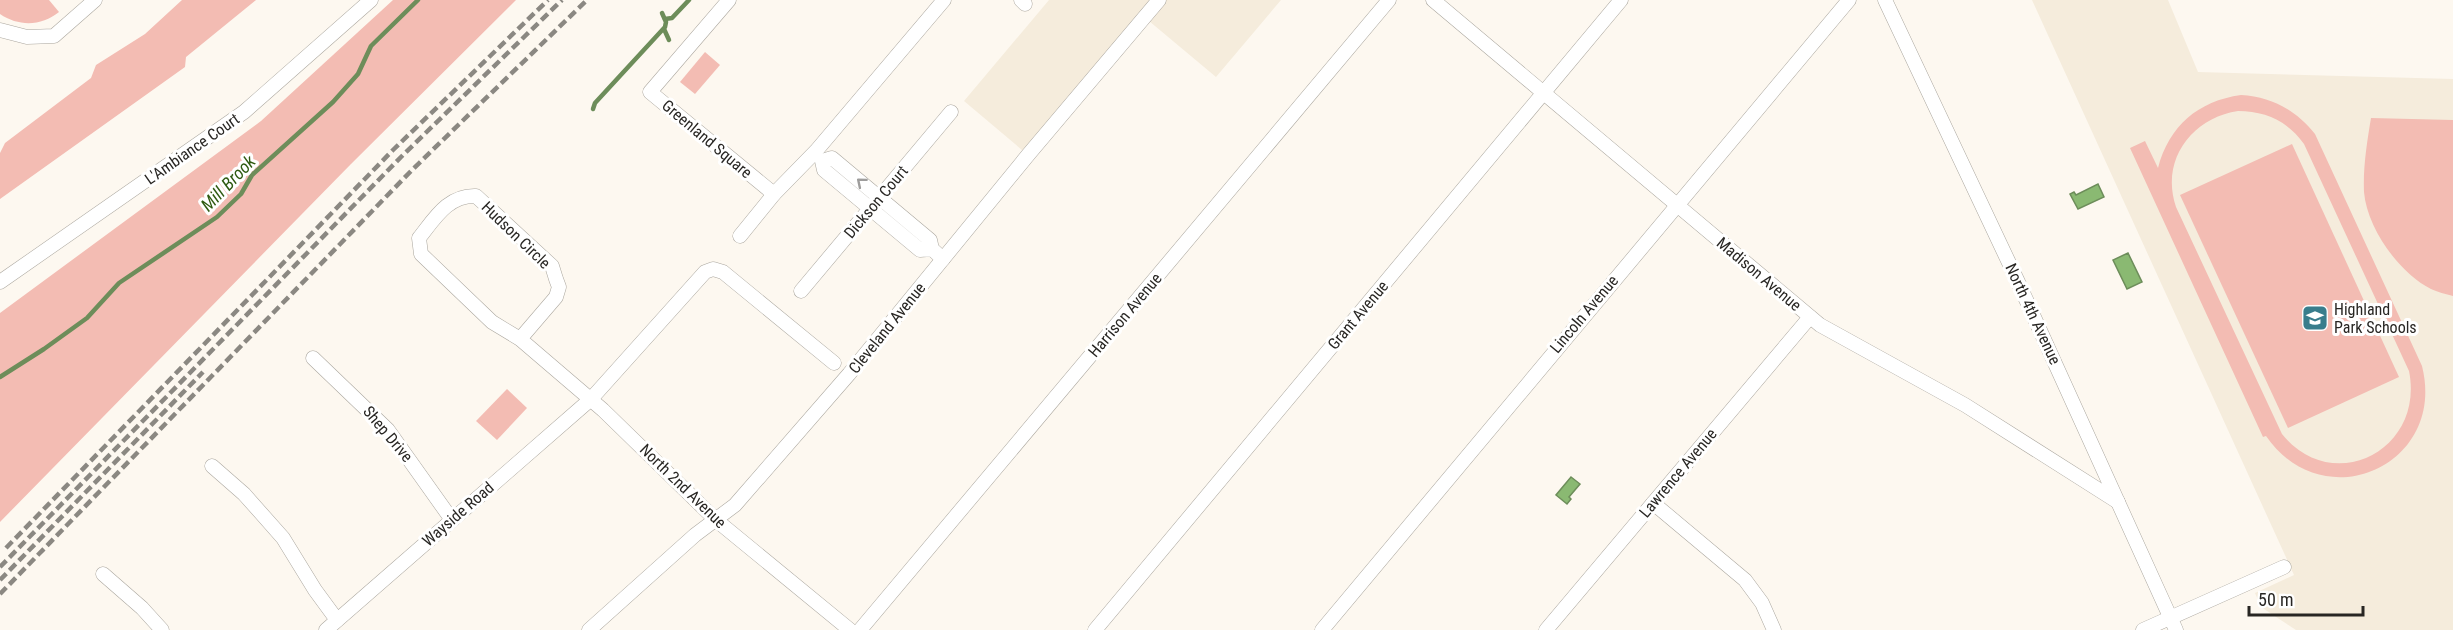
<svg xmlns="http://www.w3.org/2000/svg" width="2453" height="630" font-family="'Roboto Condensed',sans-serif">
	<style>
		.built { fill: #f5ecdc }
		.green { fill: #f3bcb3; fill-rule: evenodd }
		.water { fill: #8ab972; stroke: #6d8d5a; stroke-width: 1.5 }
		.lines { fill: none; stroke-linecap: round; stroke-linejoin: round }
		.stream { stroke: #6d8d5a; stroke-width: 4.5 }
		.minor-casing { stroke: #aba79f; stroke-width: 15 }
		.minor { stroke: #fff; stroke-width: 14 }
		.rail { stroke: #8b8882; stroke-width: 4.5; stroke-dasharray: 9 4.5; stroke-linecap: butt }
		.oneway { stroke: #9e9d9c }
		.labels { text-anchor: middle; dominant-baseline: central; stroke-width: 6; stroke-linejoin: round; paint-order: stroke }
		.street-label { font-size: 16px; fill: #282623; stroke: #fff }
		.poi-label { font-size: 16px; fill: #282623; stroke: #fff; text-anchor: start }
		.water-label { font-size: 18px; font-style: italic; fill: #2f5a11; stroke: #fff }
	</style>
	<rect width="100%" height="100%" fill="#fdf8f0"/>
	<!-- built -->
	<g class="built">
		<path d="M1049 0H1281L1216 77 1149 21 1028 155 964 101Z"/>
		<path d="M2032 0H2168L2198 72 2453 79V630H2296L2261 607 2255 593 2294 575Z"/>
	</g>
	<!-- green -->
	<g class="green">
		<path d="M0 0H49L59 12C42 26 19 27 0 14Z"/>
		<path d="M182 0H256L186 57 185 67 0 199V153L5 143 91 78 96 65 145 34Z"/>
		<path d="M393 0H516L351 164 0 522V313L261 121Z"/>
		<path d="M705 52 720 65 695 94 680 82Z"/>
		<path d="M2241 95C2272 97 2296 110 2315 134L2422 366C2447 465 2324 520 2266 436L2263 437 2130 148 2145 141 2158 168C2169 126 2198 101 2241 95ZM2238 111C2265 111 2288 121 2304 144L2409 371C2425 450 2333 497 2282 434L2176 207C2160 160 2192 118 2238 111Z"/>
		<path d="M2371 118 2453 120V296C2446 294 2437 292 2431 289 2399 273 2367 228 2364 192 2363 167 2367 142 2371 118Z"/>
		<path d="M2292 144 2399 377 2288 428 2180 195Z"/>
		<path d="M507 389 527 408 497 440 476 421Z"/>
	</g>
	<!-- water -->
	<g class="water">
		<path d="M2098 184 2104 197 2078 209 2070 194 2074 192 2076 195Z"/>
		<path d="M2128 253 2142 282 2127 289 2113 260Z"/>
		<path d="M1571 477 1580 484 1569 497 1571 499 1567 504 1556 495Z"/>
	</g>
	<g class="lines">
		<!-- stream -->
		<g class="stream">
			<path d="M665 19 672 18 689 0"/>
			<path d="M664 29 669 40"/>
			<path d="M593 109 595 103 665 27 666 22 662 13"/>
			<path d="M0 377 44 349 87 318 119 283 217 217 241 194 252 175 333 102 358 74 371 46 418 0"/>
		</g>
		<defs>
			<g id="minor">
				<path d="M729 0 650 92 774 194"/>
				<path d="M1021 0 1025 4"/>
				<path d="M1433 0 1820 325 1965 405 2118 502"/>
				<path d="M1885 0 2019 284 2176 630"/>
				<path d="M0 30 27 37 54 36 95 0"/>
				<path d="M740 236 774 194 816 151 944 0"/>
				<path d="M932 249 920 250 824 170 822 161 832 158 930 240 932 249 943 259"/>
				<path d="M0 282 244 112 371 0"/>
				<path d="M801 291 951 112"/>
				<path d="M520 339 556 297 559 287 556 279 552 266 476 196C448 195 435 218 419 238L421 254 492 322 520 339 603 410 716 520 850 630"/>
				<path d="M313 358 388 430 452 520"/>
				<path d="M212 466 244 494 283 538 315 590 337 620"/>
				<path d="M1653 503 1745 580 1762 603 1774 630"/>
				<path d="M103 574 142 608 162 630"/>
				<path d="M326 630 591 399 705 272 713 269 723 272 834 363"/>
				<path d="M589 630 695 535 735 505 849 374 1028 155 1159 0"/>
				<path d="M860 630 1389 0"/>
				<path d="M1095 630 1621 0"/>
				<path d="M1322 630 1849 0"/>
				<path d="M1546 630 1810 317"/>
				<path d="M2143 630 2284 567"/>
			</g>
		</defs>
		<!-- minor casing -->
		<use href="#minor" class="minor-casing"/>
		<!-- minor -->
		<use href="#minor" class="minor"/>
		<!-- rail -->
		<g class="rail">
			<path d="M6 548 393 150 548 0"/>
			<path d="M0 567 401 157 562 0"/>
			<path d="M0 580 203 372"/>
			<path d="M0 594 413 169 587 0"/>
		</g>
	</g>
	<!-- one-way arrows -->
	<defs><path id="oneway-chevron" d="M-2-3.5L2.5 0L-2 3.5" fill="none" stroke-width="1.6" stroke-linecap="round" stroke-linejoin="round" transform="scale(1.5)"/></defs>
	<use class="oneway" href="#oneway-chevron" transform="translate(861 182) rotate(-140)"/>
	<!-- icons -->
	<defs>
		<symbol id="school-square" viewBox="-11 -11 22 22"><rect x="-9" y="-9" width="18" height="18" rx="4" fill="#397d8c" stroke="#fff"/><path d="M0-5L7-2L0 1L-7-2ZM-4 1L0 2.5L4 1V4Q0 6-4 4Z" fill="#fff"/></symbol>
	</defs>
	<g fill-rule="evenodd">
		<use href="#school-square" x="2300" y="303" width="30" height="30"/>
	</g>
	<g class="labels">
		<!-- street labels -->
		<g class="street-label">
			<text transform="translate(707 139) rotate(40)">Greenland Square</text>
			<text transform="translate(192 149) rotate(-35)">L'Ambiance Court</text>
			<text transform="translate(876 202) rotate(-50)">Dickson Court</text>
			<text transform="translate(516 235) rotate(44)">Hudson Circle</text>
			<text transform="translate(1759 274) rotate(40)">Madison Avenue</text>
			<text transform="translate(1584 314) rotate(-50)">Lincoln Avenue</text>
			<text transform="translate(2033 314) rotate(65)">North 4th Avenue</text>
			<text transform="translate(1125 315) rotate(-50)">Harrison Avenue</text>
			<text transform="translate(1358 315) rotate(-50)">Grant Avenue</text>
			<text transform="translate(887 328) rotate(-51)">Cleveland Avenue</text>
			<text transform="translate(388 434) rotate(50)">Shep Drive</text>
			<text transform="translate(1678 473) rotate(-50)">Lawrence Avenue</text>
			<text transform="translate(683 486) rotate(44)">North 2nd Avenue</text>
			<text transform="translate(458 514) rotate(-41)">Wayside Road</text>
		</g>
		<!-- poi labels -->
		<g class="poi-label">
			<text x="2334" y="309">Highland<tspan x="2334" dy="18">Park Schools</tspan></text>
		</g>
		<!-- water labels -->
		<g class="water-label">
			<text transform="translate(228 183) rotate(-46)">Mill Brook</text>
		</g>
	</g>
	<!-- scale -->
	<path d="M2249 606v9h114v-9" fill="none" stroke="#282623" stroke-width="3"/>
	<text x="2258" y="606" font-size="18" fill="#282623" stroke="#ffffff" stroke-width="4.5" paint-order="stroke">50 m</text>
</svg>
